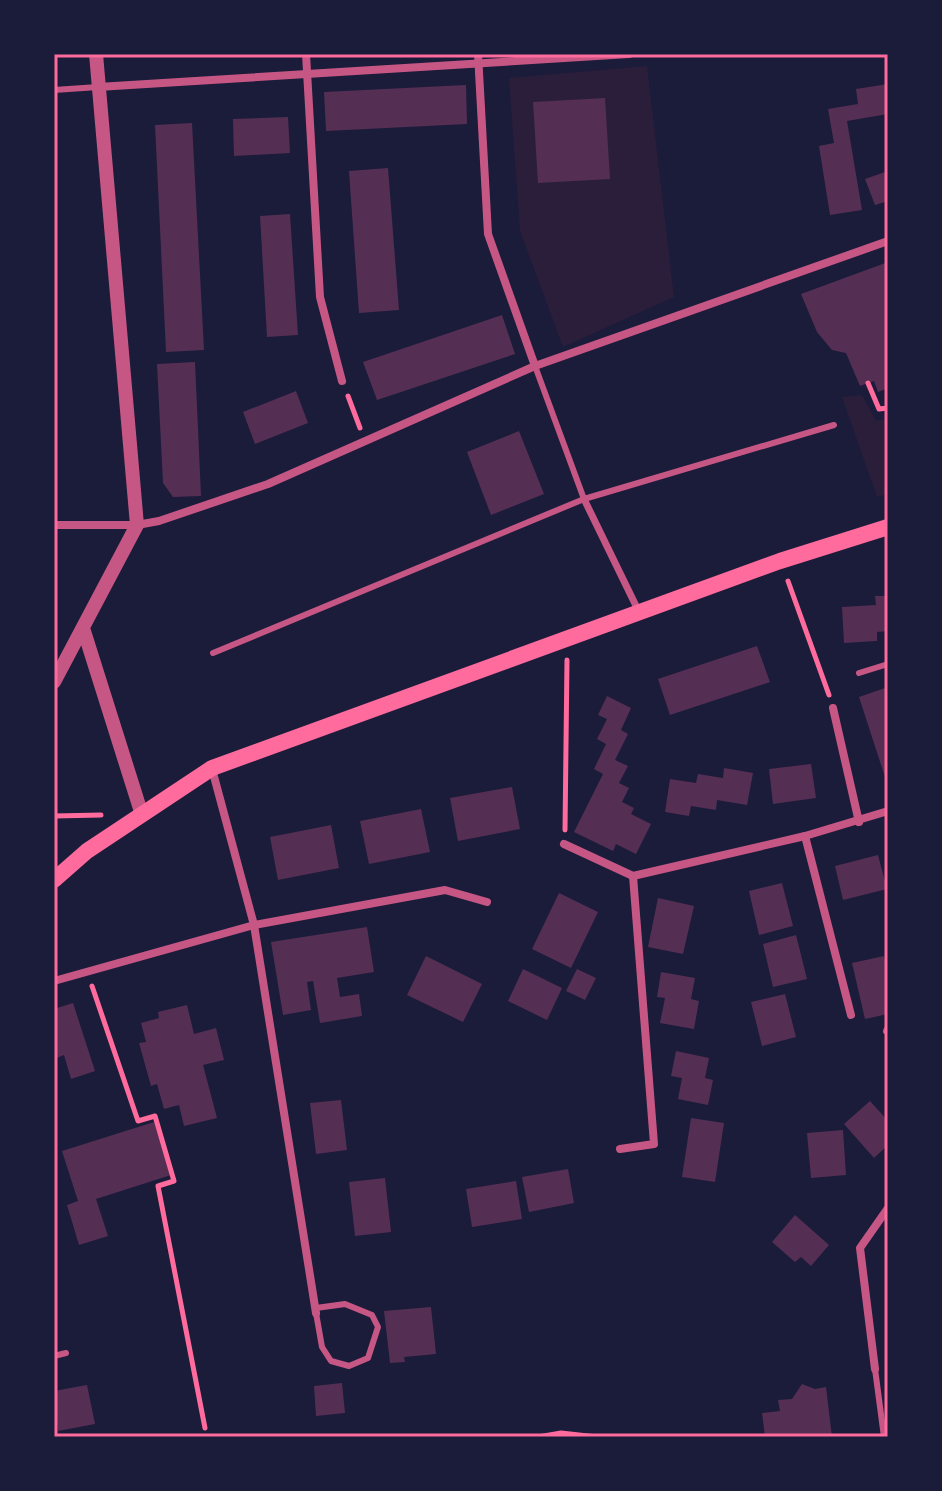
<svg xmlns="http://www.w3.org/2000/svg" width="942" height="1491" font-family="Literata,serif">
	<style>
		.green { fill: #2a1e3b }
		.building { fill: #542f53 }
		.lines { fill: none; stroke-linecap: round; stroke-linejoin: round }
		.path { stroke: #ff6b9d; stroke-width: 5 }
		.service { stroke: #c65784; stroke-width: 6 }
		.pedestrian { stroke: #c65784; stroke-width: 7 }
		.minor { stroke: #c65784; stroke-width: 8 }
		.tertiary { stroke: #c65784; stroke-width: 14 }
		.secondary { stroke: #ff6b9d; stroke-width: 16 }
		.neatline { fill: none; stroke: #ff6b9d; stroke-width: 3 }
	</style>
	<rect width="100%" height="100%" fill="#1b1b3a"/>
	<!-- green -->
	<g class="green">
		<path d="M647 66 674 297 563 347 520 231 509 78Z"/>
		<path d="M862 395 876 421 888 418V494L877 497 842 397Z"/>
	</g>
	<!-- building -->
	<g class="building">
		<path d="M888 84V114L847 121 862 210 830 215 819 146 834 143 828 109 858 104 856 89Z"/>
		<path d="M466 85 467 124 326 131 324 92Z"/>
		<path d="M605 98 610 179 538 183 533 102Z"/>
		<path d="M288 117 290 153 234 156 233 119Z"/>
		<path d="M192 123 204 350 166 352 155 125Z"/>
		<path d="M388 168 399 310 359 313 349 171Z"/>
		<path d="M888 171V201L875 205 865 179Z"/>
		<path d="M290 214 298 335 267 337 260 216Z"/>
		<path d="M888 262V388L878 392 874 381 860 386 846 353 832 350 817 332 801 294Z"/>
		<path d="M502 315 515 354 377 400 363 362Z"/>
		<path d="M195 362 201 496 173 497 163 483 157 364Z"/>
		<path d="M296 391 308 423 255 444 243 412Z"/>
		<path d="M519 431 544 494 491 515 467 452Z"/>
		<path d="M875 596H888V631L877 632V641L844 643 842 607 876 605Z"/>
		<path d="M757 646 770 682 670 715 658 679Z"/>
		<path d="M888 687V776L885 777 859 697Z"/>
		<path d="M607 696 631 708 621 730 628 734 615 760 628 766 619 783 629 788 622 802 634 808 631 814 651 824 636 854 616 844 613 851 574 832 603 774 594 769 606 744 597 739 607 719 598 715Z"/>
		<path d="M811 764 816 798 773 804 769 769Z"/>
		<path d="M724 768 753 773 747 805 717 800 716 810 691 806 689 816 665 812 670 779 696 783 698 774 723 778Z"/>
		<path d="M512 787 520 829 458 841 450 798Z"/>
		<path d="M421 809 430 852 369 864 360 821Z"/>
		<path d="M331 825 339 868 278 880 270 837Z"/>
		<path d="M878 855 887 889 843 900 835 866Z"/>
		<path d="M782 883 793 926 759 935 749 891Z"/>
		<path d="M559 893 598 912 571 968 532 949Z"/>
		<path d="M658 898 694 906 683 954 648 947Z"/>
		<path d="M367 927 374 972 337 978 340 997 359 994 362 1016 320 1023 313 981 307 982 311 1010 283 1015 271 942Z"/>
		<path d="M796 935 807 979 773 987 763 944Z"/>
		<path d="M426 956 482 984 463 1022 407 995Z"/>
		<path d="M884 956 888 974V1014L865 1019 852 963Z"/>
		<path d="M523 969 562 988 547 1020 508 1001Z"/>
		<path d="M577 969 596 978 585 1000 566 991Z"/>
		<path d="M661 972 695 978 691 999 699 1001 694 1029 660 1023 665 998 657 997Z"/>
		<path d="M785 994 796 1037 762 1046 751 1002Z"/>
		<path d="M73 1003 95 1071 71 1079 64 1055 54 1059V1009Z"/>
		<path d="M187 1005 194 1034 216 1028 224 1060 203 1065 217 1118 184 1126 179 1105 164 1109 157 1084 151 1086 139 1043 146 1042 141 1023 159 1018 158 1012Z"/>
		<path d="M676 1051 709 1058 705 1078 713 1080 708 1105 678 1099 682 1078 671 1076Z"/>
		<path d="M341 1100 347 1150 316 1154 310 1103Z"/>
		<path d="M870 1101 888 1121V1145L874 1158 844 1124Z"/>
		<path d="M691 1118 724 1123 715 1182 682 1177Z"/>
		<path d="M154 1122 171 1175 96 1199 108 1236 79 1245 67 1205 78 1201 62 1151Z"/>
		<path d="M843 1130 846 1175 811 1178 807 1133Z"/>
		<path d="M568 1169 574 1203 529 1212 522 1177Z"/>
		<path d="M385 1178 391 1232 355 1236 349 1182Z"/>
		<path d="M516 1181 522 1219 472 1227 466 1189Z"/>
		<path d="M795 1215 829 1245 811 1266 801 1257 795 1262 772 1242Z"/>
		<path d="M431 1307 436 1354 404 1357 405 1362 390 1363 384 1311Z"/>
		<path d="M342 1383 345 1413 316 1416 314 1386Z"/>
		<path d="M802 1384 815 1389 826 1387 832 1437H765L762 1413 780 1411 778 1400 792 1399Z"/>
		<path d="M87 1385 95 1424 58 1431 54 1391Z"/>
	</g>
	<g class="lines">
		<!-- path -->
		<g class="path">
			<path d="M868 383 879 409 888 408"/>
			<path d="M348 396 360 428"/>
			<path d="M788 581 829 695"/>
			<path d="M54 816 101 815"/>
			<path d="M565 830 567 660"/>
			<path d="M92 986 138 1121 155 1116 174 1181 158 1186 205 1428"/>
			<path d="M538 1437 561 1433 597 1437"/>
		</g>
		<!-- service -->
		<g class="service">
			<path d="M54 90 98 87"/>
			<path d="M535 366 584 499"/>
			<path d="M213 653 584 499 834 425"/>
			<path d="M859 673 888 664"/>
			<path d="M316 1308 345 1304 372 1315 378 1327 368 1358 349 1366 331 1361 322 1347 316 1313"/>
			<path d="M54 1356 66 1353"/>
			<path d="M875 1369 884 1437"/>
		</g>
		<!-- pedestrian -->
		<path class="pedestrian" d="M584 499 639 612"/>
		<!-- minor -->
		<g class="minor">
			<path d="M306 54 320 297 342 381"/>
			<path d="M478 54 488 234 535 366"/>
			<path d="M98 87 629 54"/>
			<path d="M54 525H137L159 521 268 484 535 366 888 241"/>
			<path d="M833 708 859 822"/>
			<path d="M212 769 254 925 316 1313"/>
			<path d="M805 836 851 1015"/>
			<path d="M564 844 633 876 805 836 888 811"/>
			<path d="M54 981 254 925 445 890 487 902"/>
			<path d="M887 1031 888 1029"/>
			<path d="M620 1149 654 1144 633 876"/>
			<path d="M875 1369 860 1248 888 1208"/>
		</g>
		<!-- tertiary -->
		<g class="tertiary">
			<path d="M84 631 142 815"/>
			<path d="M54 682 137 525 96 54"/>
		</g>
		<!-- secondary -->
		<path class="secondary" d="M54 880 87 851 212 768 780 561 888 527"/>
	</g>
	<!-- border -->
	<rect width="942" height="1491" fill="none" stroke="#1b1b3a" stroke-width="112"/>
	<rect x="56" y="56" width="830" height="1379" class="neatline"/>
</svg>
